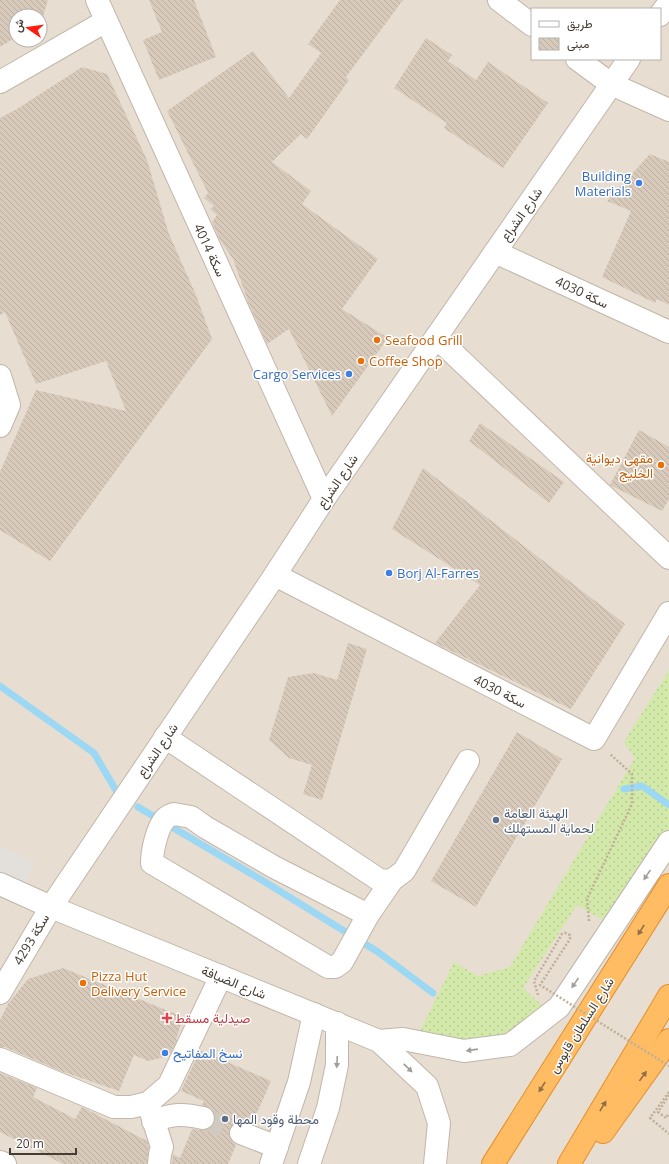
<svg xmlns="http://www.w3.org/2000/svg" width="669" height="1164" font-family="'Open Sans',Vazirmatn,sans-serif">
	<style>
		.residential { fill: #e7ded1; fill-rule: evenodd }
		.grass { fill: url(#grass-dots) }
		.parking { fill: #e3e0dc }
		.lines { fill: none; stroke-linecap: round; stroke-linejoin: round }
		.stream { stroke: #9cd8f3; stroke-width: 7 }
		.building { fill: url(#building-back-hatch) }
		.minor-tunnel { stroke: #d0cac0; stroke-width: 22; stroke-dasharray: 22 11; stroke-linecap: butt }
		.minor-casing { stroke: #c1b6a9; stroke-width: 24 }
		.highway-casing { stroke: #e48f2c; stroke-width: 24 }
		.path { stroke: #c1ae96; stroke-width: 2.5; stroke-dasharray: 2 2; stroke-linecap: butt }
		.minor { stroke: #fff; stroke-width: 22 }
		.highway { stroke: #ffbc62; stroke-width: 22 }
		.path-bridge { stroke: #c1ae96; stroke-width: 2.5; stroke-dasharray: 2 2; stroke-linecap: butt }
		.oneway { fill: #a29e99 }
		.oneway2 { fill: #8f6f46 }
		.shop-dot { fill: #3f7fe0; stroke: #fff; stroke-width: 1.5 }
		.food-dot { fill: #e8710a; stroke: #fff; stroke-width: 1.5 }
		.service-dot { fill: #5c6f8a; stroke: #fff; stroke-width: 1.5 }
		.health-dot { fill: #e0444e; stroke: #fff; stroke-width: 1.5 }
		.labels { text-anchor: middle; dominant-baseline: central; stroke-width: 3; stroke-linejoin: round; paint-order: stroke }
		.shop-label { font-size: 13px; fill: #366cbe; stroke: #fff; text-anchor: end }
		.street-label { font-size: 13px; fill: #453c33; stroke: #fff }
		.food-label { font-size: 13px; fill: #c56008; stroke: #fff; text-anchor: start }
		.service-label { font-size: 13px; fill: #4e5e75; stroke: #fff; text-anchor: start }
		.health-label { font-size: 13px; fill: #be3a42; stroke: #fff; text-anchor: start }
	</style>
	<defs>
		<pattern id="grass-dots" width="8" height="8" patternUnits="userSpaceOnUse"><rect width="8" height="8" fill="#d3e9aa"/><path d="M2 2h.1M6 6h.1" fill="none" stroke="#b6c993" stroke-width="1.8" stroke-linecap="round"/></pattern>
		<pattern id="building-back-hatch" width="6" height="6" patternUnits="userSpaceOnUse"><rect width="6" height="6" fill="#d8cabb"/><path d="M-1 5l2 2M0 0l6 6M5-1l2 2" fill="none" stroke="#bbaea1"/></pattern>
	</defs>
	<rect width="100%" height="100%" fill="#f3ede3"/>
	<!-- residential -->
	<path class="residential" d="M0 0H669V1164H0ZM532 9H660V59H532ZM16 16H40V40H16Z"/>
	<!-- grass -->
	<path class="grass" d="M669 670V829L605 921 577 905 523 988 545 1008 508 1038 465 1045 417 1037 454 962 478 976 510 967 635 758 624 742Z"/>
	<!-- parking -->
	<path class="parking" d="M0 846 35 862 24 887 0 876Z"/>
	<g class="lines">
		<!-- stream -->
		<g class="stream">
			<path d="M0 686 94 753 117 792"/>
			<path d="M624 789 642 786 669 805"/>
			<path d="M138 807 265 882 378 952 433 993"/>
		</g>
	</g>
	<!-- building -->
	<g class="building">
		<path d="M0 0H48L41 23 40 16H16V37L0 47Z"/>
		<path d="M149 0H194L216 57 159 80 143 40 162 32Z"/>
		<path d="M340 0H403L346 77 349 80 307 139 301 134 272 162 311 191 302 204 378 259 342 309 388 338 332 416 289 329 267 344 249 304 233 259 219 238 212 222 217 215 210 209 214 206 204 198 208 193 167 111 253 51 289 98 321 53 308 44Z"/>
		<path d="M426 38 452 55 448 61 476 80 488 62 548 103 503 168 444 128 447 123 394 88Z"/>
		<path d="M82 67 107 74 147 160 169 234 196 295 212 339 50 561 0 530V472L36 390 126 411 106 361 36 384 5 312 0 315V118L17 109Z"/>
		<path d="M650 154 669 162V305L657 299 655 303 602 277 631 211 607 201Z"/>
		<path d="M480 423 564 482 549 503 469 441Z"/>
		<path d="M639 430 669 447V499L662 511 610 485Z"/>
		<path d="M423 468 625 624 571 709 435 643 480 585 392 529Z"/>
		<path d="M348 643 367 649 322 800 303 794 312 765 289 758 269 740 288 677 314 673 337 680Z"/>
		<path d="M517 732 562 759 476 907 431 881Z"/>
		<path d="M63 968 183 1017 176 1040H177L169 1056 148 1061 134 1055 119 1091 61 1071 5 1047H0V1020L8 1004 28 979Z"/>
		<path d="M200 1050 271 1081 253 1122 247 1119 246 1122 239 1121 233 1124 230 1128 229 1135 232 1141 236 1145 228 1164H172L173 1154 180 1158 192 1129 200 1130H207L212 1126 215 1121V1114L211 1109 202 1105 204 1101 181 1091Z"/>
		<path d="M0 1073 37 1088 33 1097 75 1119 82 1107 147 1141 149 1147 147 1164H63L0 1132Z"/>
	</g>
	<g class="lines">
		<!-- minor-tunnel -->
		<path class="minor-tunnel" d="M203 1118 241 1133"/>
		<defs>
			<g id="minor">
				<path d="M97 0 324 499"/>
				<path d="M499 0 532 25"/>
				<path d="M660 15 669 3"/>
				<path d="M577 59 611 84 669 110"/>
				<path d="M0 82 106 21"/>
				<path d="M495 252 669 332"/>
				<path d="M436 337 669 558"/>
				<path d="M0 376 9 405 0 426"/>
				<path d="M275 575 594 739 669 613"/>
				<path d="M165 737 381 881 392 880 404 871 468 761"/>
				<path d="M0 884 51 907 379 1041 427 1086 439 1123 435 1164"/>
				<path d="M368 915 274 867 205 827 191 817 174 814C171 815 167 817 165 819 157 828 152 851 152 863L328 967H335L342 962 368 915 392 880"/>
				<path d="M0 993 51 907 275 575 324 499 629 59"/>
				<path d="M379 1041 403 1039 464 1051 510 1045 559 1007 669 842"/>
				<path d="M0 1059 114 1107H131L148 1103 169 1085 221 976"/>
				<path d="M148 1103 162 1147 160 1154 159 1164"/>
				<path d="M153 1121C173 1114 182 1113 203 1118"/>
				<path d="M241 1133 277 1147"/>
				<path d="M0 1162 5 1164"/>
				<path d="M271 1164 299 1082 314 1014"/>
				<path d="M309 1164 328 1108 337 1065V1023"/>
			</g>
			<g id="highway">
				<path d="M603 1132 669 1040"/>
				<path d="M493 1164 669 885"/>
				<path d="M569 1164 669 996"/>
			</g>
		</defs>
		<!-- minor casing -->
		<use href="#minor" class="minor-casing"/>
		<!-- highway casing -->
		<use href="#highway" class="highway-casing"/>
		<!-- path -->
		<g class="path">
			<path d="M589 921 587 899 632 804V774L610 754"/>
			<path d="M669 1092 650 1118 669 1134"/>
			<path d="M669 1095 658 1112 666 1118 669 1113"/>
		</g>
		<!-- minor -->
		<use href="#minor" class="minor"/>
		<!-- highway -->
		<use href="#highway" class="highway"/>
		<!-- path-bridge -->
		<path class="path-bridge" d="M538 995 534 981 562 934 565 933 570 935V939L540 985 669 1066"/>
	</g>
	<!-- one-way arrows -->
	<defs><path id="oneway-solid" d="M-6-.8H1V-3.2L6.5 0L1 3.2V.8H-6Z"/></defs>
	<g class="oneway">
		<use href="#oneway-solid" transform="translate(647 875) rotate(124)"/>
		<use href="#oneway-solid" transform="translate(575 983) rotate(124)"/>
		<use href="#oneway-solid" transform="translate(472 1050) rotate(172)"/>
		<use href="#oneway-solid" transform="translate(337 1062) rotate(93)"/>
		<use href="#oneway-solid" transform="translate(408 1068) rotate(44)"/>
	</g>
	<g class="oneway2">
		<use href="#oneway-solid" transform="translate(641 930) rotate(122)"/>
		<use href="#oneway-solid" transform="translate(643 1076) rotate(-54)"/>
		<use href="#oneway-solid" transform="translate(542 1087) rotate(122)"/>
		<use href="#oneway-solid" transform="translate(603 1106) rotate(-59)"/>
	</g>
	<!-- markers -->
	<g class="shop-dot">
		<circle cx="639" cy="183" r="4"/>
		<circle cx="349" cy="374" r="4"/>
		<circle cx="389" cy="573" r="4"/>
		<circle cx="165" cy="1053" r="4"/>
	</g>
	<g class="food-dot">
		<circle cx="377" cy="340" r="4"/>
		<circle cx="361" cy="361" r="4"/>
		<circle cx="661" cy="465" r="4"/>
		<circle cx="83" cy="983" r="4"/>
	</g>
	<g class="service-dot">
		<circle cx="496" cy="820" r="4"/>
		<circle cx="225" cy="1119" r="4"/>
	</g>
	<path class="health-dot" d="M165 1012h4v4h4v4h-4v4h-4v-4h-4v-4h4z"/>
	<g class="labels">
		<!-- shop labels -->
		<g class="shop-label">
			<text x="631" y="176">Building<tspan x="631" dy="15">Materials</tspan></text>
			<text x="341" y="374">Cargo Services</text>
			<text x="397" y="573" text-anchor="start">Borj Al-Farres</text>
			<text x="173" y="1053" text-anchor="start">نسخ المفاتيح</text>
		</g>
		<!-- street labels -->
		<g class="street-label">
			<text transform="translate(521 214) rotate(-55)">شارع الشراع</text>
			<text transform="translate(210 250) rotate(65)">سكة 4014</text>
			<text transform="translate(582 292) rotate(25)">سكة 4030</text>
			<text transform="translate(337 481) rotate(-56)">شارع الشراع</text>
			<text transform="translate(500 691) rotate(27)">سكة 4030</text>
			<text transform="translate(157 750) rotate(-56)">شارع الشراع</text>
			<text transform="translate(31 939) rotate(-59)">سكة 4293</text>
			<text transform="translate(234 982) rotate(22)">شارع الضيافة</text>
			<text transform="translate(581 1025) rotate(-58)">شارع السلطان قابوس</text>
		</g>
		<!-- food labels -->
		<g class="food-label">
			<text x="385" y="340">Seafood Grill</text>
			<text x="369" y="361">Coffee Shop</text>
			<text x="653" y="458" text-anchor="end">مقهى ديوانية<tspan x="653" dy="15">الخليج</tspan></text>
			<text x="91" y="976">Pizza Hut<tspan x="91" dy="15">Delivery Service</tspan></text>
		</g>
		<!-- service labels -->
		<g class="service-label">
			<text x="504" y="813">الهيئة العامة<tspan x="504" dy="15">لحماية المستهلك</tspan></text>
			<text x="233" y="1119">محطة وقود المها</text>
		</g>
		<!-- health labels -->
		<g class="health-label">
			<text x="175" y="1018">صيدلية مسقط</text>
		</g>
	</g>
	<!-- legend -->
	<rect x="531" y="8" width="130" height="52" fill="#ffffff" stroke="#b5b1ad"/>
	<rect x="539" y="21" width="20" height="6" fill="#ffffff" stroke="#b5b1ad"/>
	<text x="567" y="28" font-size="12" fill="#453c33">طريق</text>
	<rect x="539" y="38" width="20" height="12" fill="url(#building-back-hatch)" stroke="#b5b1ad"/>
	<text x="567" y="48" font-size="12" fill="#453c33">مبنى</text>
	<!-- north arrow -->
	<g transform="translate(28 28) rotate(283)"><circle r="19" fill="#ffffff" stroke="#b5b1ad"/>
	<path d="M0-3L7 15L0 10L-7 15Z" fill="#ff1c0e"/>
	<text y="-6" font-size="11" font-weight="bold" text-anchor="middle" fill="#453c33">ش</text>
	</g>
	<!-- scale -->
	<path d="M10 1148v6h66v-6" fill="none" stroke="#453c33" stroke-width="2"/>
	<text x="16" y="1148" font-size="12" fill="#453c33" stroke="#ffffff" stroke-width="3" paint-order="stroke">20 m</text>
</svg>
